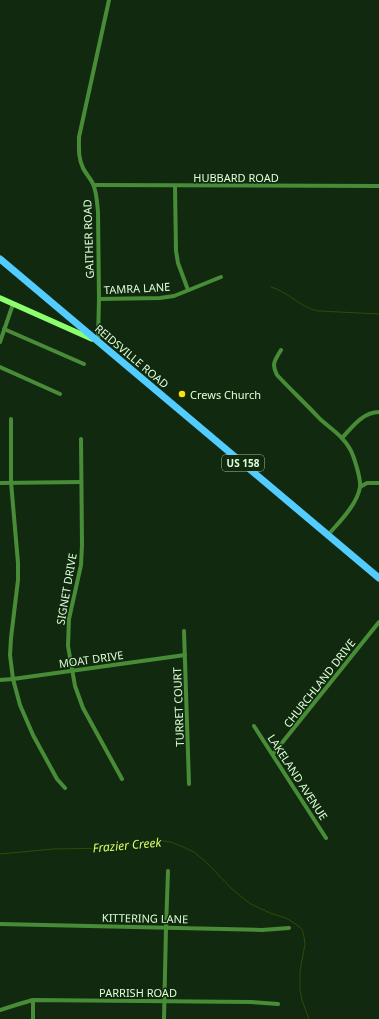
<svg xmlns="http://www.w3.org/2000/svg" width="379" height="1019" font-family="'Noto Sans',sans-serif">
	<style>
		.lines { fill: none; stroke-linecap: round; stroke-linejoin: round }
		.stream { stroke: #2f4b08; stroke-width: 1 }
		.street { stroke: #488c38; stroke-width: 4 }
		.secondary { stroke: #8cff6f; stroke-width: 5.5 }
		.highway { stroke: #53cdff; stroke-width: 7 }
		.poi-dot { fill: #ffdf04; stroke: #112a0f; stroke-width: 1.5 }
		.labels { text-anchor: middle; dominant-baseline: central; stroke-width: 3; stroke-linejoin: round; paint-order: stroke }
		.shield { fill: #112a0f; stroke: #a0bf9c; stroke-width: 1 }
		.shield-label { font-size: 10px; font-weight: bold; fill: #ddffd8 }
		.street-label { font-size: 11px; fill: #ddffd8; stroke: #112a0f }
		.poi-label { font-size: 11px; fill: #ddffd8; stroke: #112a0f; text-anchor: start }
		.water-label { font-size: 12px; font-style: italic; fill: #dbff66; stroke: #112a0f }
	</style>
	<rect width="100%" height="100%" fill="#112a0f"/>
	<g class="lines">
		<!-- stream -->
		<g class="stream">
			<path d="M271 287C286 291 296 303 311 309 314 310 317 311 320 311L379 314"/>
			<path d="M0 854 53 849 116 848 139 843 156 840 171 842 183 847 194 852 207 863 231 888 244 899 251 904 270 913 286 918 294 923 302 929 304 937 305 944 300 971V990L302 1000 309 1019"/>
		</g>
		<!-- street -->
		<g class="street">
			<path d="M94 185 379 186"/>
			<path d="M175 186 176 251 178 263 188 290"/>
			<path d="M99 299 160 298 174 296 221 277"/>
			<path d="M4 329 84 364"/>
			<path d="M98 341 99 299 98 212C97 203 97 193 93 184 91 179 86 174 83 168 78 158 79 148 79 137L109 0"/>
			<path d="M0 342 13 304"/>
			<path d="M281 350C275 360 271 364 277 375 291 390 306 404 320 419 331 429 343 436 350 449 354 456 361 479 360 487 357 505 339 522 328 535"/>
			<path d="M0 367 60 394"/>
			<path d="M11 419V482L18 563V580L11 638 10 655 13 679 20 705 33 735 57 779 65 788"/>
			<path d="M342 438C352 427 363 412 379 412"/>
			<path d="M81 439 82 545 81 565 69 619 68 646 75 686 83 708 122 779"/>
			<path d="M0 483 81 482"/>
			<path d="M360 487 367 483H379"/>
			<path d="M184 631 189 784"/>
			<path d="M0 680 13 679 185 655"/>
			<path d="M254 726 326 838"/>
			<path d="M273 754 379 622"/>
			<path d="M0 924 262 930 289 928"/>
			<path d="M0 1010 19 1004 33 1000 251 1002 278 1004"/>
			<path d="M33 1019V1000"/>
			<path d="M164 1019 166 928 168 871"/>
		</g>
		<!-- secondary -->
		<path class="secondary" d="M0 298 92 339"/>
		<!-- highway -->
		<path class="highway" d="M0 259 379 578"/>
	</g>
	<!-- markers -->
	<circle class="poi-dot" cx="182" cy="394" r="4"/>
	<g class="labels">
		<!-- shield labels -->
		<rect class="shield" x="222" y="455" width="42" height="16" rx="3"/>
		<g class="shield-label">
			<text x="243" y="463">US 158</text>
		</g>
		<!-- street labels -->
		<g class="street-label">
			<text x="236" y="177">HUBBARD ROAD</text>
			<text transform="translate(88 239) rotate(-92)">GAITHER ROAD</text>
			<text transform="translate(137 288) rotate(-3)">TAMRA LANE</text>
			<text transform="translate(132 356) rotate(40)">REIDSVILLE ROAD</text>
			<text transform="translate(66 589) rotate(-80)">SIGNET DRIVE</text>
			<text transform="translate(91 659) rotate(-8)">MOAT DRIVE</text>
			<text transform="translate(319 683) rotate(-52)">CHURCHLAND DRIVE</text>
			<text transform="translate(178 707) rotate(-92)">TURRET COURT</text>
			<text transform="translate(298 777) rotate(57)">LAKELAND AVENUE</text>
			<text transform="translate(145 918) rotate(1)">KITTERING LANE</text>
			<text x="138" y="992">PARRISH ROAD</text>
		</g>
		<!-- poi labels -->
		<g class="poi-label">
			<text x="190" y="394">Crews Church</text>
		</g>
		<!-- water labels -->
		<g class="water-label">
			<text transform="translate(127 845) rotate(-5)">Frazier Creek</text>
		</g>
	</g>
</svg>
